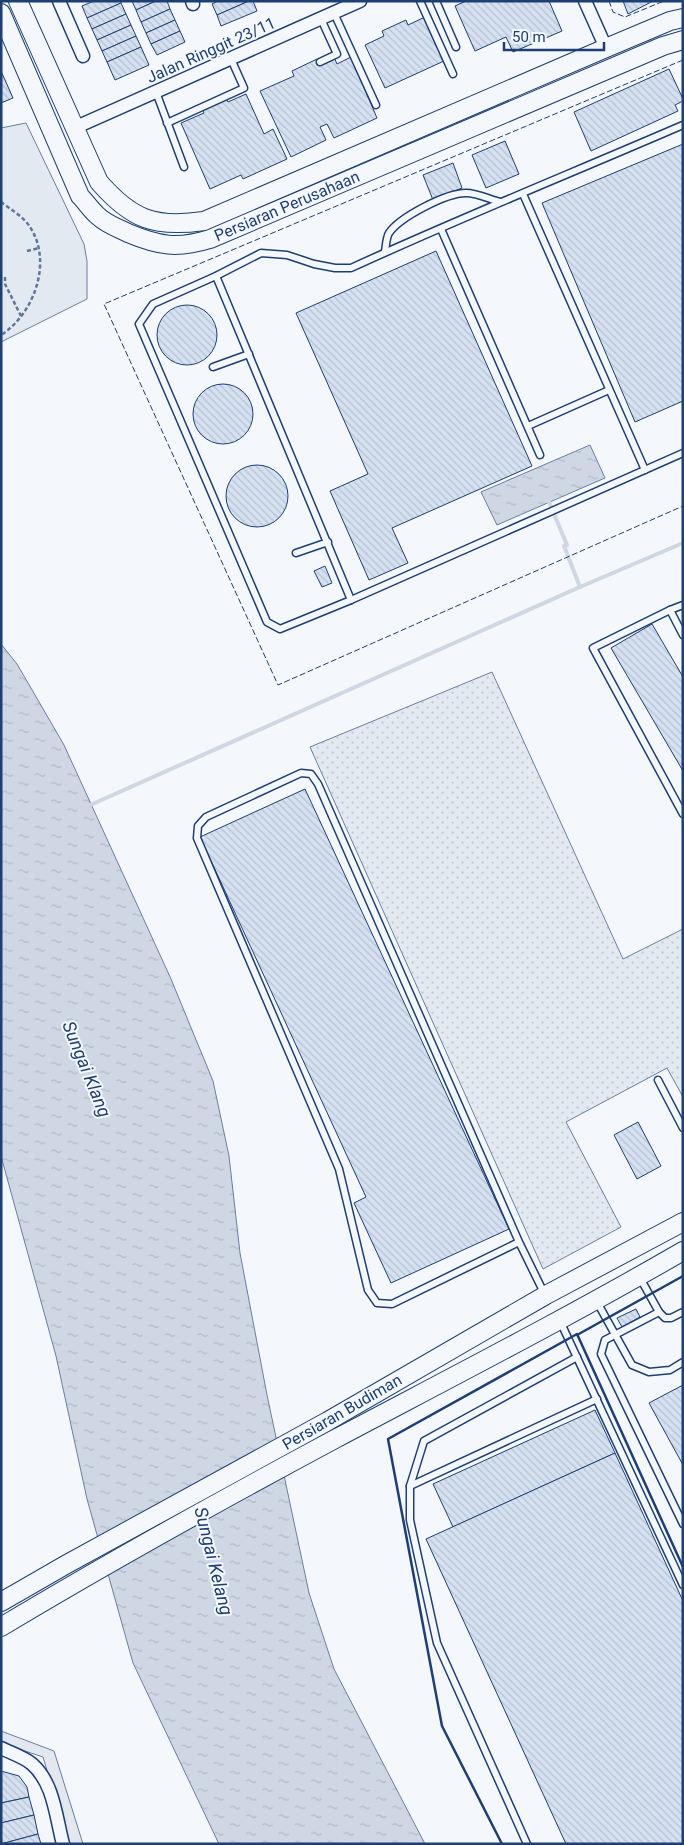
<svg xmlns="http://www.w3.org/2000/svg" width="684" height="1845" font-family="Roboto,sans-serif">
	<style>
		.grass { fill: url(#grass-dots); stroke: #687fa3 }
		.park { fill: #e3e9f0; stroke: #687fa3 }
		.parking { fill: #e3e8f0; stroke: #687fa3 }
		.water { fill: url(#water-ripples); stroke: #687fa3 }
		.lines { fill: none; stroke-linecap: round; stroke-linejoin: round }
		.stream { stroke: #cfd7e4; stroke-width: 4 }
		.building { fill: url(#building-back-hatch); stroke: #1d3f73 }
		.lane-casing { stroke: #1d3f73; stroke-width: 9 }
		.street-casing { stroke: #1d3f73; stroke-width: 15 }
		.secondary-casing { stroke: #1d3f73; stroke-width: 20 }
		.path { stroke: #5e769c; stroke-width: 2.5; stroke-dasharray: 4 2.5; stroke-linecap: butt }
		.lane { stroke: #f4f7fb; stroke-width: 6 }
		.street { stroke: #f4f7fb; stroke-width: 12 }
		.secondary { stroke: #f4f7fb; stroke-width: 18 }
		.fence { stroke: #1d3f73; stroke-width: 1; stroke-dasharray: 6 2.5; stroke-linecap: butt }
		.wall { stroke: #1d3f73; stroke-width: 2.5 }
		.labels { text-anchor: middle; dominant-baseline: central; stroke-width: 4; stroke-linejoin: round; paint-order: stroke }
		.street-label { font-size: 16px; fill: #1d3f73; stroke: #f4f7fb }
		.water-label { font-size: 18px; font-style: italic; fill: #1d3f73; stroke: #f4f7fb }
	</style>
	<defs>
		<pattern id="grass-dots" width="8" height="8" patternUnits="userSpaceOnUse" patternTransform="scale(1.25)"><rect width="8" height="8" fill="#e3e9f0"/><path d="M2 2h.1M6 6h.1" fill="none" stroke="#c2c9d1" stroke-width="1.8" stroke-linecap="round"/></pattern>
		<pattern id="water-ripples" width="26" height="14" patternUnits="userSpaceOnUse" patternTransform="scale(1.25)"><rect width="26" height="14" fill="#cfd7e4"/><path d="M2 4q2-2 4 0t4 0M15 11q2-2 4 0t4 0" fill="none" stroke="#b1bac7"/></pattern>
		<pattern id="building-back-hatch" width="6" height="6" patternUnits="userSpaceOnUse" patternTransform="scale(1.25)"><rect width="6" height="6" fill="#d5e0f0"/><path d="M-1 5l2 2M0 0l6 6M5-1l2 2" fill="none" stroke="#b6c1d1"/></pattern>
	</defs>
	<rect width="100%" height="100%" fill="#f4f7fb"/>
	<!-- grass -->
	<path class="grass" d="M492 672 623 959 683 929V1097L667 1068 566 1122 621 1227 543 1269 310 747Z"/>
	<!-- park -->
	<path class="park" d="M26 123 84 244 87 261V299L1 342V128Z"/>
	<!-- parking -->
	<path class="parking" d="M1 1731 54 1751 83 1844H69L43 1757 1 1743Z"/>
	<!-- water -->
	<g class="water">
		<path d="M590 445 605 478 497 525 481 492Z"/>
		<path d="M1 644 17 664 64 745 171 979 213 1081 229 1156 240 1253 267 1395 309 1593 334 1669 425 1844H219L133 1663 87 1499 56 1356 1 1156Z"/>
	</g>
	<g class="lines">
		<!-- stream -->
		<g class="stream">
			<path d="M549 502 567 545 564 546 580 587"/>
			<path d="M88 806 580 587 683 543"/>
		</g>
	</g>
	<!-- building -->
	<g class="building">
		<path d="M94 1H121V3L87 18 82 6Z"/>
		<path d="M132 1H156L136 10Z"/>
		<path d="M156 1H167L170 9 141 22 136 10Z"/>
		<path d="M218 1H249L217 15 212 4Z"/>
		<path d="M249 1H253L257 11 221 26 217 15Z"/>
		<path d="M466 1H549L562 31 513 52 506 37 475 51 455 6Z"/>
		<path d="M623 1H653L628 14Z"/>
		<path d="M121 3 126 14 92 29 87 18Z"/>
		<path d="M170 9 175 20 146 33 141 22Z"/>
		<path d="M126 14 131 25 97 40 92 29Z"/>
		<path d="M425 17 444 61 385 88 365 45 384 36 382 31 406 20 408 25Z"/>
		<path d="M175 20 180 31 151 44 146 33Z"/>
		<path d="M131 25 136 36 102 51 97 40Z"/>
		<path d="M180 31 185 42 157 55 151 44Z"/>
		<path d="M136 36 141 47 107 62 102 51Z"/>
		<path d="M141 47 149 65 115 80 107 62Z"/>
		<path d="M334 57 337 64 351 57 377 118 334 138 327 124 320 127 326 140 291 157 260 91 294 76 292 71 317 59 319 64Z"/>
		<path d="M669 69 683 99V101L675 105 678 111 591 151 574 112Z"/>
		<path d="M1 71 13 98 1 103Z"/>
		<path d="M246 94 264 134 273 129 287 159 243 179 241 175 210 189 181 123 204 113 202 109 226 98 228 102Z"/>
		<path d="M505 141 519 174 486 188 472 155Z"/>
		<path d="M683 144V401L635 422 542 203Z"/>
		<path d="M453 163 462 188 433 200 423 175Z"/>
		<path d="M436 251 532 466 392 528 408 563 369 580 330 491 368 474 296 313Z"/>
		<circle cx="187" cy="335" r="30"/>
		<circle cx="223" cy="414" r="30"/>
		<circle cx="257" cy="496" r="31"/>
		<path d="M325 566 332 583 322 587 314 571Z"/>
		<path d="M652 624 683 677V771L611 648Z"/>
		<path d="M305 789 509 1229 391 1283 354 1203 366 1197 200 837Z"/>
		<path d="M638 1122 661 1166 637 1179 614 1135Z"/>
		<path d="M636 1309 640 1317 622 1327 617 1318Z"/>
		<path d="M683 1385V1465L649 1403Z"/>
		<path d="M595 1410 615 1453 453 1527 433 1484Z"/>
		<path d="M615 1453 683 1601V1844H566L426 1539Z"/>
		<path d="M1 1771 19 1776 27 1787 29 1797 1 1803Z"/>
		<path d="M29 1797 34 1815 1 1823V1803Z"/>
		<path d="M34 1815 38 1834 1 1844V1823Z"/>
		<path d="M38 1834 41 1844H1Z"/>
	</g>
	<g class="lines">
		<defs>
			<g id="lane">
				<path d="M420 1 453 74"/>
				<path d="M436 1 456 47"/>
				<path d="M334 13 376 105"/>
				<path d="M320 62 337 54 321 19"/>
				<path d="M156 92 184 167"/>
				<path d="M167 123 244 88 231 59"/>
				<path d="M523 194 645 470"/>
				<path d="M441 229 540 455"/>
				<path d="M385 252C386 246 386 238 389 233 400 217 446 193 466 193 477 193 489 199 500 202"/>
				<path d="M216 276 153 304 139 324 267 622 280 629 351 600 683 453"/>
				<path d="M213 367 249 354"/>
				<path d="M528 426 609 390"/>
				<path d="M296 553 328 542"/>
				<path d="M351 600 216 276 261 253 287 255 314 264 335 268H351C460 218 572 173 683 125"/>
				<path d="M683 605 670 610 683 635"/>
				<path d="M670 610 593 648 683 814"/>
				<path d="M658 1080 683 1128"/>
				<path d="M519 1242 392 1304 377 1303 368 1290 339 1169 197 838 198 826 206 817 301 773 311 774 318 784 519 1242 545 1295"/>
				<path d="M639 1276 659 1312 665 1318H671L683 1312"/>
				<path d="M597 1302 632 1365 649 1372 670 1370 683 1362"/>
				<path d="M659 1312 605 1340 601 1354 683 1524"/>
				<path d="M560 1321 683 1585"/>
				<path d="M410 1486 597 1399"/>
				<path d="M527 1844 437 1643 410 1520V1486L424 1441 577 1357"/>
			</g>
			<g id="street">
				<path d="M59 1 83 56"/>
				<path d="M192 1 193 4"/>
				<path d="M585 1 606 48"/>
				<path d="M74 128 360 1"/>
				<path d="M1 1748C11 1753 24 1757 32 1764 54 1783 56 1818 63 1844"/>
			</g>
			<g id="secondary">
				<path d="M18 1 99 182C132 220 155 228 204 221L606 48 670 21 683 18"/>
				<path d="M1 13 80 196C86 202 91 210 98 216 106 224 118 228 128 233 159 246 177 249 210 239L663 46 683 40"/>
				<path d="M1 1602 67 1564 328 1421 546 1295 683 1222"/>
				<path d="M1 1627C111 1561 223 1499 335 1439 452 1377 569 1317 683 1251"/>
			</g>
		</defs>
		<!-- lane casing -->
		<use href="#lane" class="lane-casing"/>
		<!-- street casing -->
		<use href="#street" class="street-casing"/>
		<!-- secondary casing -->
		<use href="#secondary" class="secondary-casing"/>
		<!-- path -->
		<g class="path">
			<path d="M1 202C10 209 24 217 30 227 53 262 34 314 1 335"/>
			<path d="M27 251 39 248"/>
			<path d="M5 277V284L21 316"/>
		</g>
		<!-- lane -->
		<use href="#lane" class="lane"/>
		<!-- street -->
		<use href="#street" class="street"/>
		<!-- secondary -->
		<use href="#secondary" class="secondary"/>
		<!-- fence -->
		<g class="fence">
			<path d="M609 1 613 12 625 17 664 1"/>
			<path d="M683 60 104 304 278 685 683 506"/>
		</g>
		<!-- wall -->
		<g class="wall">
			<path d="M577 1335 683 1276"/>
			<path d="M502 1844 442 1726 388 1439 577 1334 683 1567"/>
		</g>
	</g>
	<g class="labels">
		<!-- street labels -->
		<g class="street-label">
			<text transform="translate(211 50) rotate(-24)">Jalan Ringgit 23/11</text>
			<text transform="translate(287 206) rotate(-23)">Persiaran Perusahaan</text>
			<text transform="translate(342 1412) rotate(-30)">Persiaran Budiman</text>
		</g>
		<!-- water labels -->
		<g class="water-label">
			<text transform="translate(87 1069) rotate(68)">Sungai Klang</text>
			<text transform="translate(214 1561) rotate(76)">Sungai Kelang</text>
		</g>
	</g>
	<!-- border -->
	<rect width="684" height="1845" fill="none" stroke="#1d3f73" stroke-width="5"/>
	<!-- scale -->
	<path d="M504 42v8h100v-8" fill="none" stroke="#1d3f73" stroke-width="2.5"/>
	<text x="512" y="42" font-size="15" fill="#1d3f73" stroke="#f4f7fb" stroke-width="4" paint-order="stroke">50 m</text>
</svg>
